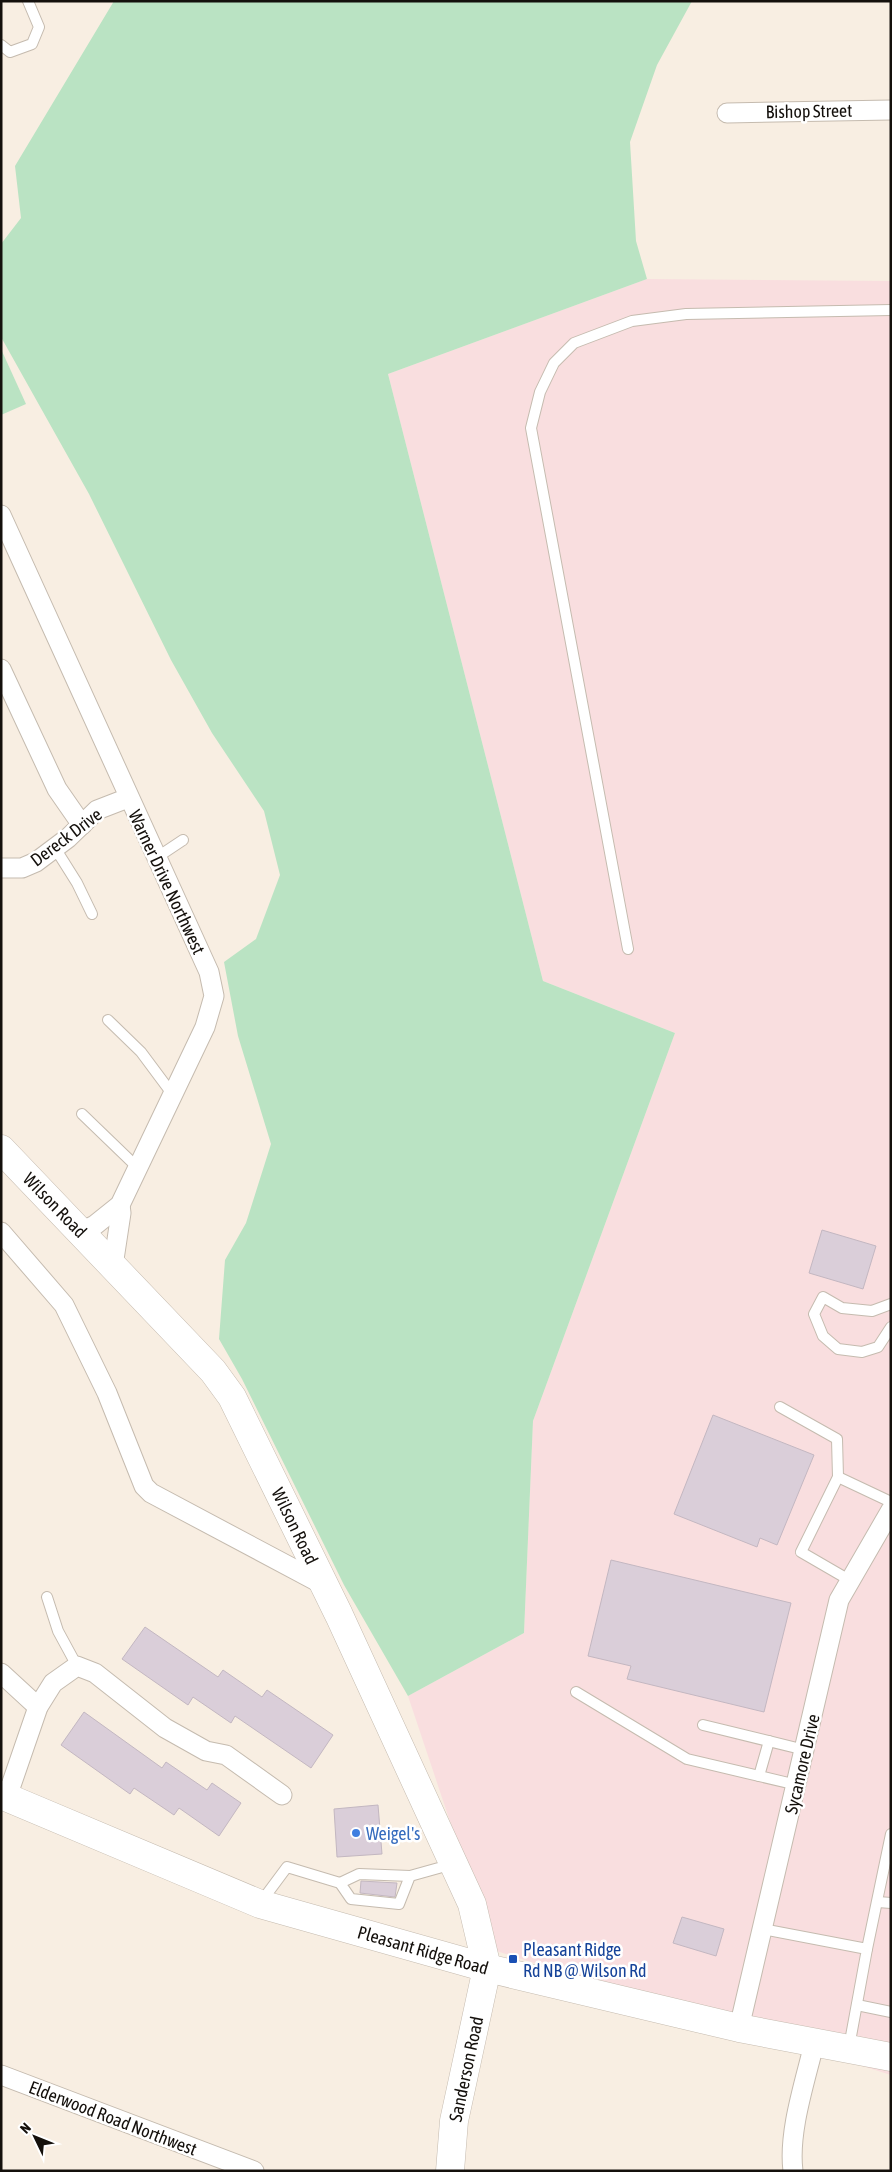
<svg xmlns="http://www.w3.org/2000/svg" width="892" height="2172" font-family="'Asap Condensed',sans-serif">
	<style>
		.industrial { fill: #f9dedf }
		.green { fill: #bae3c3 }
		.building { fill: #daced9; stroke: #c3b7c1 }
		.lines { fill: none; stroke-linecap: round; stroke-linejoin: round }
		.lane-casing { stroke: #c5bbaf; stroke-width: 12 }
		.street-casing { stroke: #c5bbaf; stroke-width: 21 }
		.secondary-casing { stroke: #c5bbaf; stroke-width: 29 }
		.lane { stroke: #fff; stroke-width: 10 }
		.street { stroke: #fff; stroke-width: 19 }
		.secondary { stroke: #fff; stroke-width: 28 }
		.shop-dot { fill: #3f7fe0; stroke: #fff; stroke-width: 2 }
		.transit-dot { fill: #1a4fb4; stroke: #fff; stroke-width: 2 }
		.labels { text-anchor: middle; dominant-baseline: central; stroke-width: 5; stroke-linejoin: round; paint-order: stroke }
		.street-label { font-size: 18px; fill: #14100c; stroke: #fff }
		.shop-label { font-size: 18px; fill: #366cbe; stroke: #fff; text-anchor: start }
		.transit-label { font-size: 18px; fill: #164399; stroke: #fff; text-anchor: start }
	</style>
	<rect width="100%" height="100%" fill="#f8eee2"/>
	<!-- industrial -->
	<path class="industrial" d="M647 279 891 281V2075L493 1950 408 1696 524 1633 533 1421 675 1033 543 981 388 374Z"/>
	<!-- green -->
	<g class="green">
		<path d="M114 1H692L657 65 630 142 636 241 647 279 388 374 543 981 675 1033 533 1421 524 1633 408 1696 344 1585 242 1379 219 1339 225 1260 246 1223 271 1144 238 1036 224 962 256 939 280 875 264 811 212 733 171 660 89 494 1 337V244L21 218 15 166Z"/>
		<path d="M1 349 26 404 1 415Z"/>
	</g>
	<!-- building -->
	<g class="building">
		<path d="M822 1230 876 1246 863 1289 809 1273Z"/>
		<path d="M713 1415 814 1455 777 1545 760 1538 757 1547 674 1514Z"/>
		<path d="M611 1560 791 1603 764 1712 627 1679 631 1666 588 1656Z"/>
		<path d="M145 1627 218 1677 223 1670 262 1697 267 1690 333 1735 311 1768 235 1716 231 1723 193 1697 188 1705 122 1659Z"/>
		<path d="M84 1712 162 1768 166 1762 207 1790 212 1783 241 1803 219 1836 179 1808 174 1815 134 1788 130 1794 61 1745Z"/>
		<path d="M378 1805 382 1854 337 1857 334 1809Z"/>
		<path d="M361 1881 397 1883 395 1897 360 1893Z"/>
		<path d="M682 1917 724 1929 716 1956 673 1943Z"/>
	</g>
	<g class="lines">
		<defs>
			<g id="lane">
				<path d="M1 45 10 52 32 44 39 27 28 1"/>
				<path d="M55 848 77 883 92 914"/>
				<path d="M156 858 183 840"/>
				<path d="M628 949 531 428 540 392 554 363 574 343 632 321 686 314 891 310"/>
				<path d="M108 1020 141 1052 173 1095"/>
				<path d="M82 1114 138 1168"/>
				<path d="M891 1304 872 1311 842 1308 823 1297 814 1314 823 1336 838 1349 862 1352 878 1347 891 1327"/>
				<path d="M780 1407 837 1439 838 1477"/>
				<path d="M851 1581 801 1552 838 1477 891 1502"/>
				<path d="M47 1597 58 1631 77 1666"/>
				<path d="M576 1692 687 1759 797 1785"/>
				<path d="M703 1725 805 1750"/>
				<path d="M759 1776 769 1741"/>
				<path d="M410 1876 359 1874 340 1883 351 1899 399 1904 410 1876 453 1864"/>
				<path d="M261 1902 287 1867 340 1883"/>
				<path d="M878 1902 891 1903"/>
				<path d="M762 1929 867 1949 849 2047"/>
				<path d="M867 1949 891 1834"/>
				<path d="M857 2005 891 2012"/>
			</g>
			<g id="street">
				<path d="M727 113 891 110"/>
				<path d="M1 515 209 972 214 996 205 1027 120 1205 95 1225 80 1232"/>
				<path d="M1 669 57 789 82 825"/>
				<path d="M1 868H22L36 862 68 838 97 810 128 798"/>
				<path d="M1 1232 64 1305 107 1393 144 1486 151 1493 324 1585"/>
				<path d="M113 1266 121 1213 120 1205"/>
				<path d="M1 1673 38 1707"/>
				<path d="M7 1797 38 1707 53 1683 77 1666 95 1673 165 1728 206 1751 226 1755 282 1795"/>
				<path d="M739 2028 839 1600 891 1510"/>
				<path d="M1 2075 254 2171"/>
				<path d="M793 2171C788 2132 805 2082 814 2044"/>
			</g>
			<g id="secondary">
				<path d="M1 1149 213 1371 232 1397 339 1615 472 1904 487 1968 454 2121 450 2171"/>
				<path d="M1 1795 260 1904 487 1968 739 2028 891 2057"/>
			</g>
		</defs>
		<!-- lane casing -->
		<use href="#lane" class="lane-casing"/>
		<!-- street casing -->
		<use href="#street" class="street-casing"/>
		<!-- secondary casing -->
		<use href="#secondary" class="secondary-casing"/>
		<!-- lane -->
		<use href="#lane" class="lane"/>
		<!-- street -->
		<use href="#street" class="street"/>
		<!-- secondary -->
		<use href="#secondary" class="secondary"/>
	</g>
	<!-- markers -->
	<circle class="shop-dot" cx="356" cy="1833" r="5"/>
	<rect class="transit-dot" x="508" y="1954" width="10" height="10" rx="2.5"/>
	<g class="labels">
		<!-- street labels -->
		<g class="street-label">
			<text transform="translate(809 111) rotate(-1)">Bishop Street</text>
			<text transform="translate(66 837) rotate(-37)">Dereck Drive</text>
			<text transform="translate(167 882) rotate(65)">Warner Drive Northwest</text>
			<text transform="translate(55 1205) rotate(46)">Wilson Road</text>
			<text transform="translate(295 1526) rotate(64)">Wilson Road</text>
			<text transform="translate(802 1764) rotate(-77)">Sycamore Drive</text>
			<text transform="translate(423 1950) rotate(16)">Pleasant Ridge Road</text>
			<text transform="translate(466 2069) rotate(-78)">Sanderson Road</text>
			<text transform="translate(113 2118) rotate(21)">Elderwood Road Northwest</text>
		</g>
		<!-- shop labels -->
		<g class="shop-label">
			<text x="366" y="1833">Weigel's</text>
		</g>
		<!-- transit labels -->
		<g class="transit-label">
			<text x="523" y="1949">Pleasant Ridge<tspan x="523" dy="21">Rd NB @ Wilson Rd</tspan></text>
		</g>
	</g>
	<!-- border -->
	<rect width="892" height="2172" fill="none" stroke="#14100c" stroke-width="5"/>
	<!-- north arrow -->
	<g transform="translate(35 2137) rotate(313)" stroke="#ffffff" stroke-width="4" paint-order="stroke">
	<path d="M0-4L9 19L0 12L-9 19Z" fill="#14100c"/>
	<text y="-8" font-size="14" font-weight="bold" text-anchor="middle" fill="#14100c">N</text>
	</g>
</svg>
